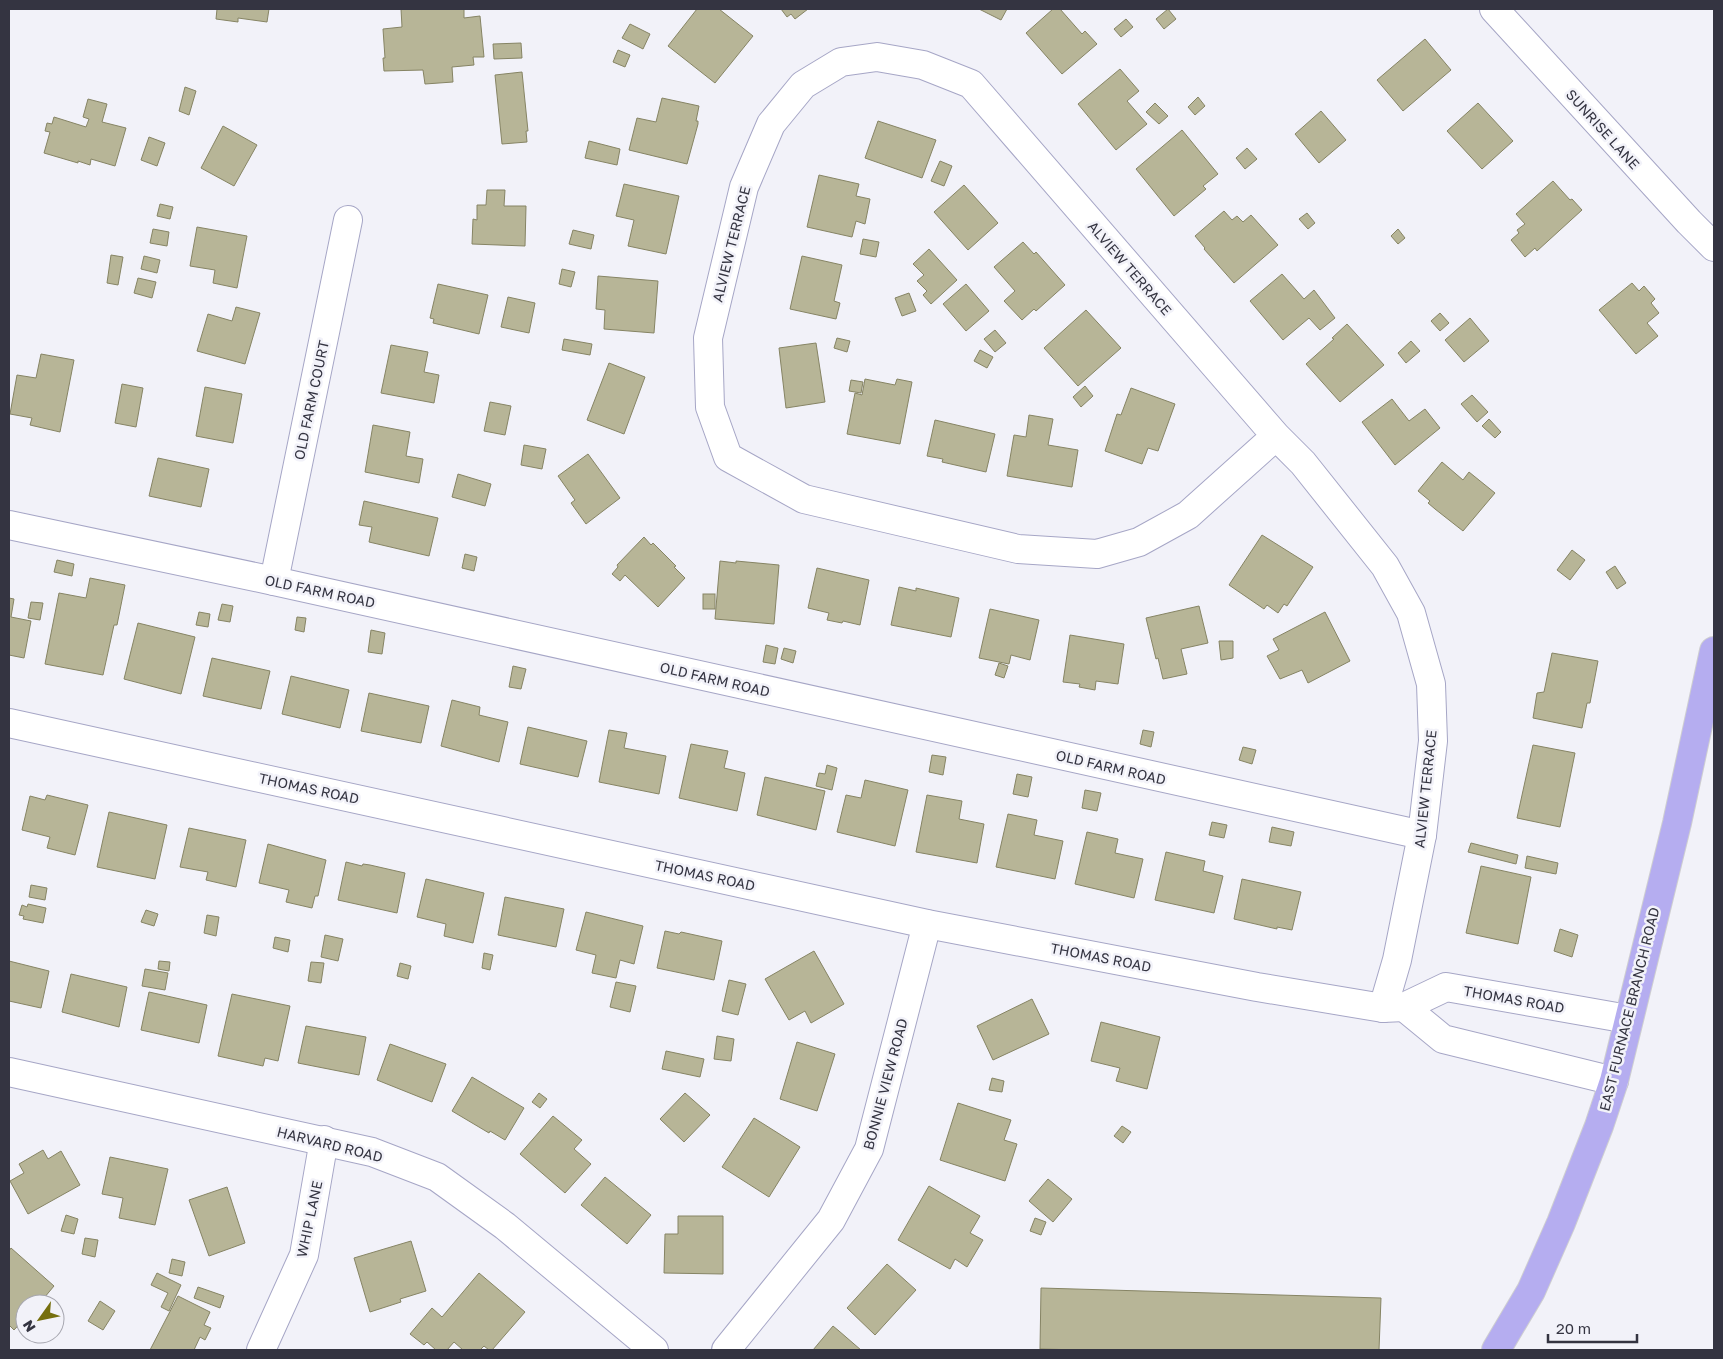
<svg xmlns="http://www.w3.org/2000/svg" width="1723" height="1359" font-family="'Golos Text',sans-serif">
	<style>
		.building { fill: #b7b597; stroke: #868464 }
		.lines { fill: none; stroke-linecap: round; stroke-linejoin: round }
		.minor-casing { stroke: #a6a6c6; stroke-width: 30 }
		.major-casing { stroke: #ceced1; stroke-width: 30 }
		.minor { stroke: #fff; stroke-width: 28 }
		.major { stroke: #b5adf0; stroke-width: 28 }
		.labels { text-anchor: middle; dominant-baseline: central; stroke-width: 5; stroke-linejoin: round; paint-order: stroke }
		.street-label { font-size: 14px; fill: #343441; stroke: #f2f2f9 }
	</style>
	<rect width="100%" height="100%" fill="#f2f2f9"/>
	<!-- building -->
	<g class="building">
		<path d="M217 9H269L267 22 238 18V22L216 19Z"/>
		<path d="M401 9H464V18L480 16 484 57H473L474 65 452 67 453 82 425 84 423 70 384 71 383 58H385L383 29 402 27Z"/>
		<path d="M697 9H719L753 36 715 83 668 46Z"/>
		<path d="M781 9H808L795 19 791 14 787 17Z"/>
		<path d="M979 9H1007L1001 20Z"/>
		<path d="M1053 9H1060L1082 34 1085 31 1097 44 1062 74 1026 33Z"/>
		<path d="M1168 9 1176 19 1164 29 1156 19Z"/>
		<path d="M1126 19 1133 27 1121 37 1114 29Z"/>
		<path d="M630 24 650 34 643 49 622 38Z"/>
		<path d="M1425 39 1451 70 1403 111 1377 80Z"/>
		<path d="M521 43 522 58 494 59 493 44Z"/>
		<path d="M618 50 630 55 625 67 613 62Z"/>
		<path d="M1120 69 1139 91 1127 101 1147 124 1116 150 1078 104Z"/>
		<path d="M522 72 528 131H526L527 142 502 144 495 75Z"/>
		<path d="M185 87 196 91 189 115 179 111Z"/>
		<path d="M1198 97 1205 106 1195 115 1188 107Z"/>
		<path d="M662 98 699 106 696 121H698V124L687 164 629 150 637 118 656 122Z"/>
		<path d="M88 99 107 104 102 122 126 128 115 166 91 159 90 165 78 161V163L44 153 50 132 45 131 47 123 52 124 54 117 86 127 89 119 83 117Z"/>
		<path d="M1155 103 1168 116 1159 124 1146 112Z"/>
		<path d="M1478 103 1513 141 1482 169 1447 131Z"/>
		<path d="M1321 111 1346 140 1319 163 1295 134Z"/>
		<path d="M878 121 936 140 922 178 865 158Z"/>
		<path d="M223 126 257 145 234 186 201 168Z"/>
		<path d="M1182 130 1218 174 1203 186 1206 189 1174 216 1136 169Z"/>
		<path d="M149 137 165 143 157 166 141 160Z"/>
		<path d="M589 141 620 149 617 165 585 158Z"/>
		<path d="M1247 148 1257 159 1245 169 1236 158Z"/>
		<path d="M940 161 952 166 944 186 931 181Z"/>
		<path d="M819 175 859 184 856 196 870 199 865 224 856 221 852 237 807 227Z"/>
		<path d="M1553 181 1570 200 1572 199 1582 210 1537 251 1535 248 1525 257 1511 240 1519 233 1517 230 1525 224 1516 214Z"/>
		<path d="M624 184 679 196 666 254 628 246 634 220 616 216Z"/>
		<path d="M964 185 998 223 968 250 934 212Z"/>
		<path d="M487 190H505L504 206H526L525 246 472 244 473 219 477 220V205H486Z"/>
		<path d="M160 204 173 207 170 219 157 216Z"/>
		<path d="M1224 211 1232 220 1237 216 1243 222 1251 215 1278 245 1234 283 1204 249 1205 248 1195 236Z"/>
		<path d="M1307 213 1315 223 1308 229 1299 219Z"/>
		<path d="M197 227 247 236 237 288 213 283 215 270 190 266Z"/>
		<path d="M153 229 169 232 167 246 150 243Z"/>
		<path d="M1398 229 1405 238 1398 244 1391 236Z"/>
		<path d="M573 230 594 235 591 249 569 244Z"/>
		<path d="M863 239 879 242 876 257 860 254Z"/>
		<path d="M1023 242 1034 254 1036 252 1065 285 1036 311 1034 309 1022 320 1004 301 1015 291 994 267Z"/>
		<path d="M929 249 957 280 931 304 923 295 927 291 917 281 924 275 913 264Z"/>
		<path d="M111 255 123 257 118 285 107 283Z"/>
		<path d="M144 256 160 260 157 273 141 269Z"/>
		<path d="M802 256 842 265 834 301 840 303 836 319 790 309Z"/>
		<path d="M562 269 575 272 571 287 559 284Z"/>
		<path d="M1282 274 1304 299 1314 290 1335 318 1320 330 1309 318 1283 340 1250 301Z"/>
		<path d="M598 276 658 281 654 333 604 329 605 310 596 309Z"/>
		<path d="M138 278 156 282 152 298 134 293Z"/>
		<path d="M1632 283 1639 291 1644 286 1655 299 1651 303 1659 313 1647 323 1658 336 1636 354 1599 310Z"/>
		<path d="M438 284 488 295 479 334 433 323 434 319 430 318Z"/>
		<path d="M966 284 989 311 966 331 943 304Z"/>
		<path d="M909 293 916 311 902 316 895 298Z"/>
		<path d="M508 297 535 303 529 333 501 327Z"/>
		<path d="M236 307 260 313 245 364 197 351 208 314 232 321Z"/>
		<path d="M1086 310 1121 348 1078 386 1044 348Z"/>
		<path d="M1440 313 1449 323 1440 331 1431 321Z"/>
		<path d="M1470 318 1489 341 1464 362 1445 340Z"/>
		<path d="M1347 324 1384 365 1340 402 1306 364 1334 339 1332 338Z"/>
		<path d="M995 330 1006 343 995 352 984 339Z"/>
		<path d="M837 338 850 341 847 352 834 348Z"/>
		<path d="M564 339 592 344 590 355 562 350Z"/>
		<path d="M1411 341 1420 351 1406 363 1398 353Z"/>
		<path d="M816 343 825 402 786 408 779 348Z"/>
		<path d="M391 345 428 352 424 372 439 375 434 403 381 393Z"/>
		<path d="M980 350 993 357 987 368 974 361Z"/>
		<path d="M41 354 74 360 60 432 30 425 32 418 10 414 17 375 36 378Z"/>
		<path d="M609 363 645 377 624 434 587 420Z"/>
		<path d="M865 379 895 385 897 379 912 382 900 444 847 434 855 393 862 395Z"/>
		<path d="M851 380 863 382 861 393 849 391Z"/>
		<path d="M122 384 143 388 136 427 115 423Z"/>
		<path d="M1085 386 1093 396 1081 407 1073 397Z"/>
		<path d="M205 387 242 394 233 443 196 436Z"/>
		<path d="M1131 388 1175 404 1158 451 1148 448 1142 464 1105 451 1117 414 1121 415Z"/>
		<path d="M1472 395 1488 412 1477 422 1461 404Z"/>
		<path d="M1392 399 1409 421 1425 409 1440 428 1395 465 1362 422Z"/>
		<path d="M490 402 511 406 505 435 484 431Z"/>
		<path d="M1029 415 1053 419 1048 445 1078 450 1072 487 1007 476 1014 435 1026 437Z"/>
		<path d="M1489 419 1501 432 1495 438 1482 426Z"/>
		<path d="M935 420 995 434 986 472 942 462 943 459 927 456Z"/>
		<path d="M373 425 410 432 406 456 423 459 419 483 365 472Z"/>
		<path d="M524 445 546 449 542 469 521 465Z"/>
		<path d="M588 454 620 498 586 524 571 503 575 500 558 476Z"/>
		<path d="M158 458 209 469 201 507 149 496Z"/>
		<path d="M1442 462 1463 480 1469 472 1495 493 1463 531 1435 509 1428 503 1430 501 1418 491Z"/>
		<path d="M458 474 491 484 485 506 452 497Z"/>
		<path d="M364 501 438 518 429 556 369 542 372 527 359 525Z"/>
		<path d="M1262 535 1313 567 1287 606 1284 604 1278 613 1267 605 1264 609 1229 585Z"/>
		<path d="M644 537 651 545 653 543 676 566 674 567 685 578 658 607 625 575 620 581 612 574 618 567 617 565Z"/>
		<path d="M1572 550 1585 560 1570 580 1557 570Z"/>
		<path d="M465 554 477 557 474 571 462 568Z"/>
		<path d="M57 560 74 564 72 576 54 572Z"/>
		<path d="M720 561 736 563V561L779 565 774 624 715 619Z"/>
		<path d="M1615 566 1626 583 1617 589 1606 572Z"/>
		<path d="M817 568 869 580 860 625 843 621 842 623 827 620 829 613 808 608Z"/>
		<path d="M90 578 125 585 117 625H114L103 675 45 664 59 593 86 598Z"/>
		<path d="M899 587 916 591V588L959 598 951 637 891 625Z"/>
		<rect x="703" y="594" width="12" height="15"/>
		<path d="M9 598 14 599 11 617 31 621 24 658 9 655Z"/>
		<path d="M31 602 43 603 40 620 28 618Z"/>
		<path d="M222 604 233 606 230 622 218 620Z"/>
		<path d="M1199 606 1208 643 1181 649 1187 674 1163 679 1158 658 1156 659 1146 618Z"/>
		<path d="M990 609 1039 620 1030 660 1011 655 1009 664 979 658Z"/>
		<path d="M199 612 210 614 208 627 196 625Z"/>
		<path d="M1325 612 1350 661 1308 683 1302 670 1280 679 1267 656 1279 650 1273 639Z"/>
		<path d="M297 617 306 618 304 632 295 630Z"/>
		<path d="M138 623 195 637 181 694 124 679Z"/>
		<path d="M371 630 385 633 382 654 368 652Z"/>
		<path d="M1070 635 1124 644 1118 684 1096 681 1095 690 1079 687 1080 684 1063 682Z"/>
		<path d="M1219 641H1233V658L1221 660Z"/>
		<path d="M766 645 778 648 775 664 763 662Z"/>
		<path d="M784 648 796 651 793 663 781 659Z"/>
		<path d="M1552 653 1598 661 1590 703H1587L1582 728 1533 718 1537 693 1544 692Z"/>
		<path d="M212 658 270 671 261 709 203 696Z"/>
		<path d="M999 663 1008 666 1004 678 995 675Z"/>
		<path d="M513 666 526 669 521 689 509 687Z"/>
		<path d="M291 676 349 690 340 728 282 714Z"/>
		<path d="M369 693 429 706 421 743 361 731Z"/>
		<path d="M452 700 480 707 479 715 508 722 499 762 441 746Z"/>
		<path d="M528 727 587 741 578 777 520 764Z"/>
		<path d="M609 730 627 733 624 748 666 756 659 794 599 782Z"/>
		<path d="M1143 730 1154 732 1151 747 1140 744Z"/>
		<path d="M691 744 728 751 724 768 745 773 737 811 679 798Z"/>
		<path d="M1533 745 1575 753 1560 827 1517 818Z"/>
		<path d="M1243 747 1256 750 1252 764 1239 760Z"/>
		<path d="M932 755 946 757 943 775 929 772Z"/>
		<path d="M827 765 837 768 832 790 816 786 819 773 825 774Z"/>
		<path d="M1017 774 1032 777 1028 797 1013 794Z"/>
		<path d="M765 777 825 791 816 830 757 815Z"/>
		<path d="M865 780 908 790 895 846 837 832 846 795 861 798Z"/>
		<path d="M1085 790 1101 793 1097 811 1082 808Z"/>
		<path d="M47 795 88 805 75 855 47 848 50 837 22 830 30 796 45 800Z"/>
		<path d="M927 795 962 801 959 819 984 824 977 863 916 852Z"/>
		<path d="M109 812 167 825 155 879 97 867Z"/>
		<path d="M1008 814 1037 820 1034 835 1063 841 1055 879 996 867Z"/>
		<path d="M1212 822 1227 825 1224 838 1209 835Z"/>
		<path d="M1272 827 1294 832 1291 846 1269 842Z"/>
		<path d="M189 828 246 840 236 887 206 880 208 872 180 867Z"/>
		<path d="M1087 832 1118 839 1115 853 1143 859 1134 898 1075 884Z"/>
		<path d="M1471 843 1518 855 1516 864 1468 852Z"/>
		<path d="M268 844 326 860 318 896H315L312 908 286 902 289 890 259 883Z"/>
		<path d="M1166 852 1205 861 1203 871 1223 876 1214 913 1155 900Z"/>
		<path d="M1527 856 1558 863 1556 874 1525 868Z"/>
		<path d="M346 862 362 866 363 864 370 865 405 873 397 913 338 900Z"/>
		<path d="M1481 866 1531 877 1518 944 1466 933Z"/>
		<path d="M426 879 484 893 473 943 444 936 446 924 417 917Z"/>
		<path d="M1242 879 1301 892 1292 930 1277 927V929L1234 919Z"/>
		<path d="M31 885 47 888 45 900 29 897Z"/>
		<path d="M505 897 564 909 556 947 498 935Z"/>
		<path d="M28 904 46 908 43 923 23 919 24 916 19 915 22 905 27 907Z"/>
		<path d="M146 910 158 914 154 926 141 922Z"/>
		<path d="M586 912 643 926 634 964 620 960 616 978 592 973 596 955 576 950Z"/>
		<path d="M207 915 219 917 216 936 204 933Z"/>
		<path d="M1560 929 1578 935 1572 957 1554 951Z"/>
		<path d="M665 931 679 934 681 932 722 941 714 980 657 968Z"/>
		<path d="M325 935 343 939 338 961 321 957Z"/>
		<path d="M275 937 290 940 288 952 273 948Z"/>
		<path d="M814 951 844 1004 811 1023 805 1011 789 1020 765 979Z"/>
		<path d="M484 953 493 955 490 970 482 968Z"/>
		<path d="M9 961 49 971 41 1008 9 1001Z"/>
		<path d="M159 961 170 962 169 971 158 969Z"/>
		<path d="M311 962 324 963 321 983 308 981Z"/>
		<path d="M400 963 411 966 408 979 397 976Z"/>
		<path d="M145 969 168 973 165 990 142 986Z"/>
		<path d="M71 974 127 987 119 1027 62 1012Z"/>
		<path d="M729 980 746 984 738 1015 722 1011Z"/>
		<path d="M616 982 636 986 630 1012 610 1007Z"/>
		<path d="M149 992 207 1005 199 1043 141 1030Z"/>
		<path d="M232 994 290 1006 278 1061 265 1058 263 1066 218 1056Z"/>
		<path d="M1032 999 1049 1034 993 1060 977 1026Z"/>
		<path d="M1101 1022 1160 1037 1147 1089 1116 1081 1120 1068 1091 1061Z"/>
		<path d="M306 1026 366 1037 359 1075 298 1063Z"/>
		<path d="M717 1036 734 1039 731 1061 714 1059Z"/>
		<path d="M797 1042 835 1054 817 1111 780 1099Z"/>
		<path d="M390 1044 446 1064 432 1102 377 1080Z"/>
		<path d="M666 1051 704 1059 700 1077 662 1069Z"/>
		<path d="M472 1077 524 1108 505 1140 490 1131 489 1133 452 1111Z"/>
		<path d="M992 1078 1004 1081 1002 1092 989 1090Z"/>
		<path d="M539 1093 547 1099 540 1108 532 1102Z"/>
		<path d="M685 1093 710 1115 684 1142 660 1119Z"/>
		<path d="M958 1103 1011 1120 1004 1140 1017 1144 1005 1181 940 1160Z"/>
		<path d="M553 1116 582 1140 574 1149 591 1164 565 1193 520 1154Z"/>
		<path d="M754 1118 800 1147 769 1197 722 1167Z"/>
		<path d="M1122 1126 1131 1132 1123 1143 1114 1136Z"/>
		<path d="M43 1150 48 1159 61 1151 80 1185 28 1214 10 1181 24 1173 19 1164Z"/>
		<path d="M110 1157 168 1169 155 1225 119 1218 123 1198 102 1194Z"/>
		<path d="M605 1177 651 1215 627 1244 581 1205Z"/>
		<path d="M1048 1179 1072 1199 1053 1222 1029 1201Z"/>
		<path d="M929 1186 980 1216 970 1233 983 1240 967 1267 955 1259 950 1269 898 1240Z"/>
		<path d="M227 1187 245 1243 209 1256 189 1200Z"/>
		<path d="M66 1215 78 1219 74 1234 61 1231Z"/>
		<path d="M678 1216H723V1274L664 1273 665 1234H678Z"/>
		<path d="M1035 1218 1046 1222 1041 1235 1030 1231Z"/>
		<path d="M85 1238 98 1240 95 1257 82 1254Z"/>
		<path d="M411 1241 426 1291 400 1299 401 1302 370 1312 354 1258Z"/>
		<path d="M11 1248 54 1286 44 1298 49 1302 47 1304H25V1318L14 1330 9 1325V1251Z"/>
		<path d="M172 1259 185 1262 182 1276 169 1273Z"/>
		<path d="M887 1264 916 1290 875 1335 847 1308Z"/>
		<path d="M157 1273 181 1285 169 1311 161 1307 168 1293 151 1285Z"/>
		<path d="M479 1273 525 1312 492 1350H489L484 1346 480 1350H463L454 1342 447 1350H436L427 1342 424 1345 410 1334 432 1308 442 1317Z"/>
		<path d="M198 1287 224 1296 220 1308 194 1298Z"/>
		<path d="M1041 1288 1381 1298 1379 1350H1082L1040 1349Z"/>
		<path d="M178 1296 210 1312 204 1325 211 1328 205 1340 200 1337 194 1350H150Z"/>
		<path d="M100 1301 115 1311 103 1330 88 1321Z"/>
		<path d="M833 1326 839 1331 861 1350H813Z"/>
	</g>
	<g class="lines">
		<defs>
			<g id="minor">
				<path d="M1494 9 1689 222 1714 247"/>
				<path d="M1276 436 1188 515 1139 542 1097 554 1018 549 804 499 728 457 710 407 708 338 744 187 771 124 803 85 841 62 877 57 923 65 971 84 1276 436 1303 463 1385 566 1411 613 1431 684 1433 741 1422 835 1397 960 1383 1008"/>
				<path d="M9 525 274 581 1422 835"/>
				<path d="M274 581 348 220"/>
				<path d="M9 723 927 924 1257 987 1383 1008 1404 1007 1446 987 1628 1019"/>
				<path d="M1404 1007 1443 1039 1614 1081"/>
				<path d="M9 1072 372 1152 437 1177 505 1226 654 1350"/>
				<path d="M261 1350 304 1255 324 1140"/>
				<path d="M726 1350 831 1220 869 1149 927 924"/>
			</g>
			<path id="major" d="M1496 1350 1531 1291 1561 1223 1599 1126 1614 1081 1677 823 1714 651"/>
		</defs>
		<!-- minor casing -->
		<use href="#minor" class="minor-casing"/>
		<!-- major casing -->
		<use href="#major" class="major-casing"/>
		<!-- minor -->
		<use href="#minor" class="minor"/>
		<!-- major -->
		<use href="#major" class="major"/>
	</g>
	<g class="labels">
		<!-- street labels -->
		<g class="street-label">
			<text transform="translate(1603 129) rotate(48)">SUNRISE LANE</text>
			<text transform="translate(731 244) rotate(-76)">ALVIEW TERRACE</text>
			<text transform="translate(1130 268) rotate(49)">ALVIEW TERRACE</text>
			<text transform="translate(311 400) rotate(-78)">OLD FARM COURT</text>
			<text transform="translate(320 591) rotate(12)">OLD FARM ROAD</text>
			<text transform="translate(715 679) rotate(13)">OLD FARM ROAD</text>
			<text transform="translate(1111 767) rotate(13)">OLD FARM ROAD</text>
			<text transform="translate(309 788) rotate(12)">THOMAS ROAD</text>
			<text transform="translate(1425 789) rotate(-84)">ALVIEW TERRACE</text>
			<text transform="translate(705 875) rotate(12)">THOMAS ROAD</text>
			<text transform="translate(1101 957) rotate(11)">THOMAS ROAD</text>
			<text transform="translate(1514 999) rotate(10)">THOMAS ROAD</text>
			<text transform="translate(1629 1009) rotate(-76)">EAST FURNACE BRANCH ROAD</text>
			<text transform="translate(885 1084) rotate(-75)">BONNIE VIEW ROAD</text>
			<text transform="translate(330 1144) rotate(14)">HARVARD ROAD</text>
			<text transform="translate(309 1219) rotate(-78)">WHIP LANE</text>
		</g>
	</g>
	<!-- border -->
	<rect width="1723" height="1359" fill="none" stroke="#343441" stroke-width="20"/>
	<!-- north arrow -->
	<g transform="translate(40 1319) rotate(237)"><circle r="24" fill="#f2f2f9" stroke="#a6a6af"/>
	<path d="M0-4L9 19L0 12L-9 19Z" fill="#766f0e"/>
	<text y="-8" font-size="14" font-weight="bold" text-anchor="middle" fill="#343441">N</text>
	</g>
	<!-- scale -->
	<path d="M1548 1334v8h89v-8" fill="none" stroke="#343441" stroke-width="2.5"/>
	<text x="1556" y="1334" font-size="15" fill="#343441" stroke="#f2f2f9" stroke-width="4" paint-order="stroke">20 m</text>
</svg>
